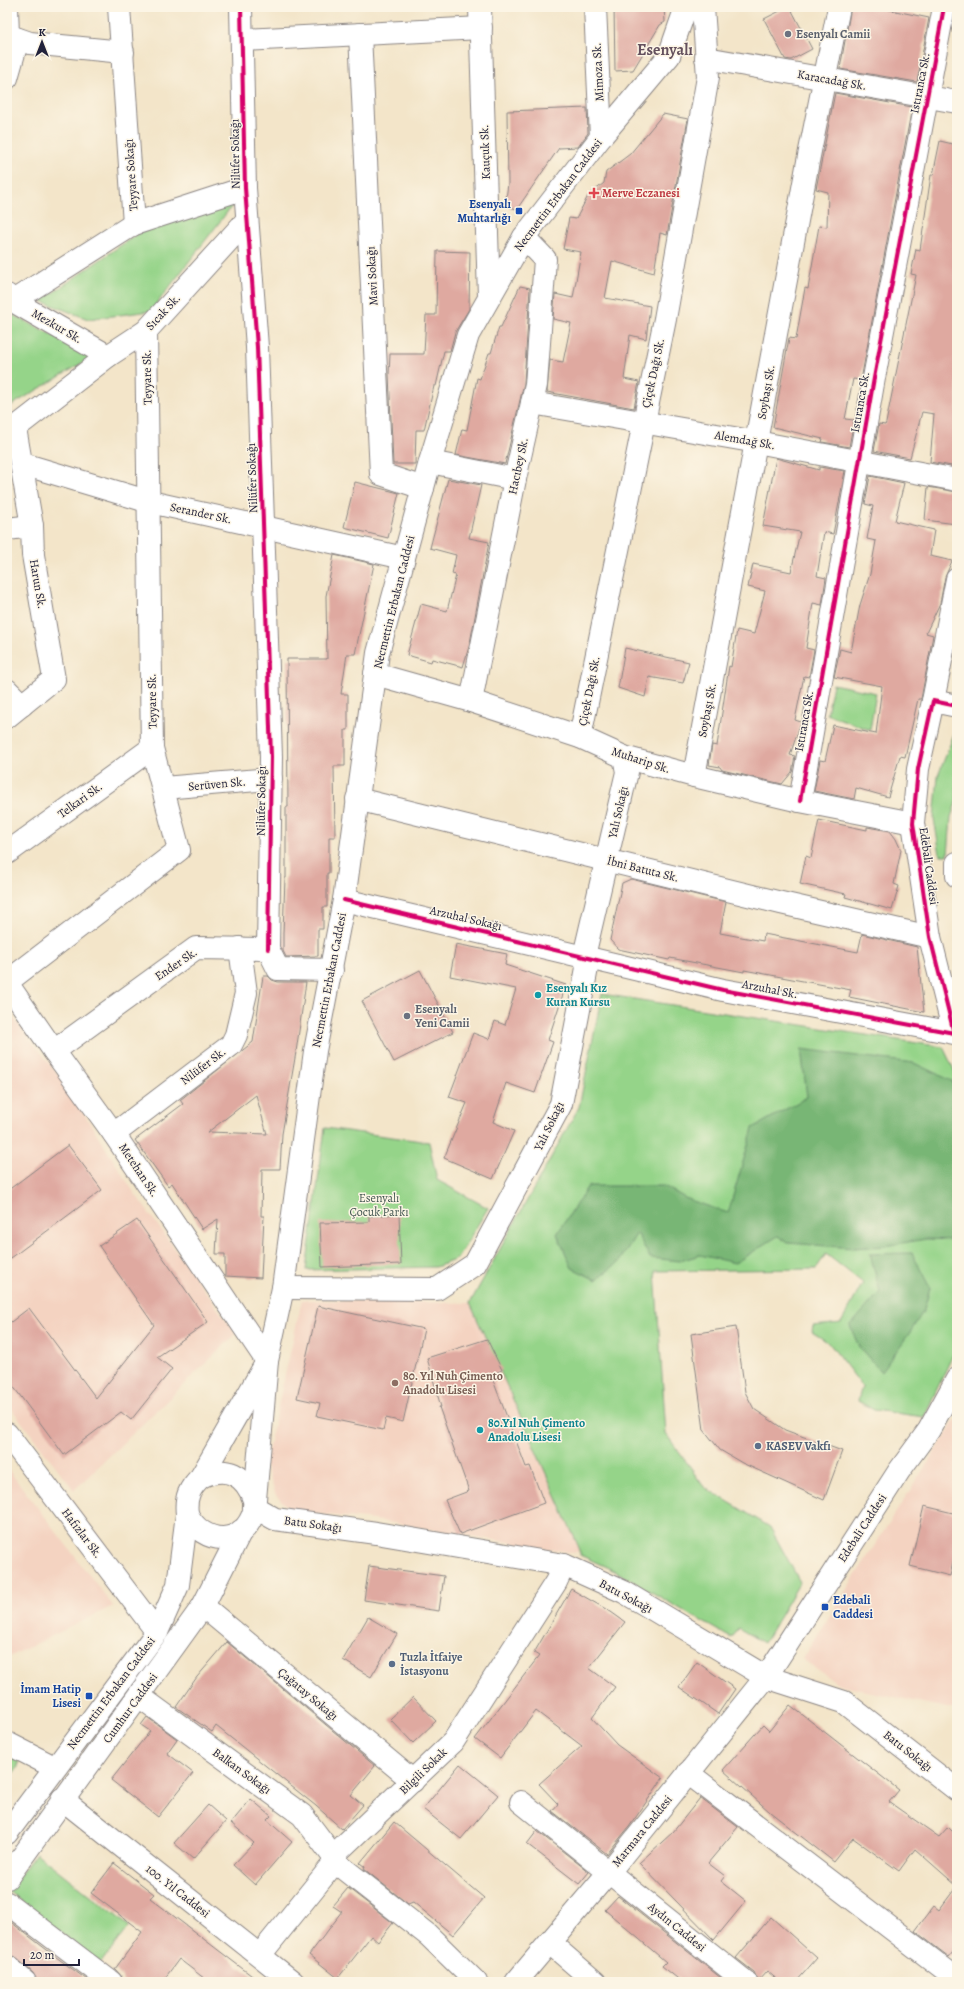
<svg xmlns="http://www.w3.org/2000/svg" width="964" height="1989" font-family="Alegreya,serif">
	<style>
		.built { fill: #f4d3c1 }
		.green { fill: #95d489; stroke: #5c7b62 }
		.forest { fill: #78b675; stroke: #4d6c58 }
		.building { fill: #dfa9a0; fill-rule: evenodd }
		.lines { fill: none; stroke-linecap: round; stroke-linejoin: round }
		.minor-casing { stroke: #8a8482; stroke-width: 24 }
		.major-casing { stroke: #8a8482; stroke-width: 24 }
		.minor { stroke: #fff; stroke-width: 22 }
		.major { stroke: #fff; stroke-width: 22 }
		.cycleway-casing { stroke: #fcf5e5; stroke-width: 6 }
		.cycleway { stroke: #d6006c; stroke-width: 4 }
		.worship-dot { fill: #6b7280; stroke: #fcf5e5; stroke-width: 1.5 }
		.health-dot { fill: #e0444e; stroke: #fcf5e5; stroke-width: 1.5 }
		.transit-dot { fill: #1a4fb4; stroke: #fcf5e5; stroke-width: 1.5 }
		.culture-dot { fill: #0f9aa8; stroke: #fcf5e5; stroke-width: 1.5 }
		.education-dot { fill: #8d6e63; stroke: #fcf5e5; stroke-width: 1.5 }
		.service-dot { fill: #5c6f8a; stroke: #fcf5e5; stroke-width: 1.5 }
		.labels { text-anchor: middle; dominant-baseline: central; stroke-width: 3; stroke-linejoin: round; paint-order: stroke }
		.worship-label { font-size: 12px; font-weight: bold; fill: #5b616d; stroke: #fcf5e5; text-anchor: start }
		.street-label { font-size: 12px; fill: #22223b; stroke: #fcf5e5 }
		.health-label { font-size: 12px; font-weight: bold; fill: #be3a42; stroke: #fcf5e5; text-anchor: start }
		.transit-label { font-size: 12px; font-weight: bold; fill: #164399; stroke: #fcf5e5; text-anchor: end }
		.culture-label { font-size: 12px; font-weight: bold; fill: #0d838f; stroke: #fcf5e5; text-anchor: start }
		.park-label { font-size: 12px; fill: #445752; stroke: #fcf5e5 }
		.education-label { font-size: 12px; font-weight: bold; fill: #785e54; stroke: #fcf5e5; text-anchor: start }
		.service-label { font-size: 12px; font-weight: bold; fill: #4e5e75; stroke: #fcf5e5; text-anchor: start }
		.district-label { font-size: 16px; font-weight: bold; fill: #64515e; stroke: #fcf5e5 }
	</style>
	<rect width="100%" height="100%" fill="#fcf5e5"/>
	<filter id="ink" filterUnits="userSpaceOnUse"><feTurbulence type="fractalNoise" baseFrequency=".025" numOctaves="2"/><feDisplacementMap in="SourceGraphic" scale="8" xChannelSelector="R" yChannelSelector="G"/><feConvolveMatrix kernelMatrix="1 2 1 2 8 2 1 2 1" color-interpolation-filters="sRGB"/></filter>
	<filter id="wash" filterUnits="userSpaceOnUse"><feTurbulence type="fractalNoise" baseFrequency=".012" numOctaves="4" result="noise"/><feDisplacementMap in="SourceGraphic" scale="16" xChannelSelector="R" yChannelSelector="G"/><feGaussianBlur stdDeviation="0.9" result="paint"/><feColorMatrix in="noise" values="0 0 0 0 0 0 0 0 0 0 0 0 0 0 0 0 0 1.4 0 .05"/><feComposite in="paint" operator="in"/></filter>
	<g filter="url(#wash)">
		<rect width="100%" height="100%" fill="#f3e5c9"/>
		<!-- built -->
		<g class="built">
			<path d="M7 1010 63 1081 133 1191 236 1334 74 1490 7 1403Z"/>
			<path d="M302 1300 470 1303 580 1550 574 1553 375 1520 292 1511 276 1495 265 1464Z"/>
			<path d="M957 1417V1710L842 1686 802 1659Z"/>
			<path d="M7 1468 113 1606 7 1658Z"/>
		</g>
		<!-- green -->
		<g class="green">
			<path d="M235 202 151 311 88 319 41 301 140 232Z"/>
			<path d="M7 312 94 356 7 408Z"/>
			<path d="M833 684 876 693 870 730 827 714Z"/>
			<path d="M957 726V800L951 817 948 855H940L934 819 938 776Z"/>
			<path d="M602 994 943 1047 957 1076V1346L924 1417 874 1410 858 1401 862 1386 829 1343 812 1332 813 1326 841 1323 863 1283 826 1254 816 1269 655 1271 666 1434 704 1487 770 1527 800 1582 764 1643 738 1628 731 1638 615 1571 580 1555V1550L470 1303 579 1107Z"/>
			<path d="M325 1128 429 1142 437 1180 488 1208 457 1259 436 1267 306 1270Z"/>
			<path d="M7 1753 19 1758 18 1767 7 1781Z"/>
			<path d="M36 1853 129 1926 100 1964 8 1891Z"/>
		</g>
		<!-- forest -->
		<g class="forest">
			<path d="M801 1049 914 1063 952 1081 957 1097V1240L926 1239 884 1246 853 1248 788 1243 778 1236 735 1263 700 1255 680 1261 650 1258 637 1233 619 1262 596 1280 572 1268 557 1234 588 1186H664L687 1199 728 1213 753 1128 807 1097Z"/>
			<path d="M912 1253 930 1288 924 1310 911 1331 881 1372 859 1347 850 1326 880 1292 870 1254Z"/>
		</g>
		<g id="blocks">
			<!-- building -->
			<g class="building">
				<path d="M614 7H664L665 22 660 25 633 70 615 71Z"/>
				<path d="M788 7H790L812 49 791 60 785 59 764 19Z"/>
				<path d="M851 7H887L886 9 929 18 917 82 840 69Z"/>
				<path d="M835 93 912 107 861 380 853 379 845 419 854 420 849 447 822 442 823 439 773 427 789 338 796 339 805 288 808 289 819 226 827 227 828 192 816 189Z"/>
				<path d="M587 108 588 133 578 147 559 148 517 209 505 206 508 184 507 111Z"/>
				<path d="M663 114 688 119 667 235 660 233 654 273 612 261 605 298 650 306 646 339 630 335 624 379 639 382 634 408 547 392 550 360 563 362 571 323 553 319 555 294 573 298 581 252 563 249 569 218 576 219 588 196 604 183 606 172 630 154Z"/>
				<path d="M940 141 957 145V467L930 462 934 414 922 412 910 458 874 451 879 424 885 425 886 423 916 275 911 274 916 249 920 250 931 175H933Z"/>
				<path d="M437 251 470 252 469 309 455 332 450 351H444L436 386H434L424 430H416L415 464H393L389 374 390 354H424L426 315H436Z"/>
				<path d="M520 286 530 288 524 383 505 464 456 455 462 429 467 430 477 378 480 379 489 353H491L499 327H501Z"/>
				<path d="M776 458 819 470V467L845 471 833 534 824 532 817 576 826 578 822 605 813 603 806 648 814 650 809 677 804 676 795 720 801 722 790 755 795 756 792 772 782 784 722 770 720 767 709 765 712 745 717 746 729 666 731 667 737 630 754 634 765 591 748 587 753 564 791 572 800 532 763 526Z"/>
				<path d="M870 476 904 483 895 521 934 530 930 556 952 561 945 577 940 603 926 633 933 635 921 699H918L905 757 900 756 888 797 856 788 854 799 814 791 820 760 825 761 833 725 876 734 882 686 834 677 840 649 851 652 860 605 870 574 876 541 867 539 873 506 865 504Z"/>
				<path d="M448 479 481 485 469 538 489 542 470 643 463 667 432 659 431 662 407 655 421 604 447 611 456 575 452 574 456 555 430 548Z"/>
				<path d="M355 482 399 493 388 538 344 527Z"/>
				<path d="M928 487 957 492 956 524 925 520Z"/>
				<path d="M334 555 374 564 355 654H347L341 694H348V730H345V766H334L335 837H329V873H327V907H323V929H318V956L286 957 283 951V933L285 878H286V807H288L287 659H327L326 596Z"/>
				<path d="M625 648 689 662 683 683 649 677 645 697 618 688Z"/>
				<path d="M819 820 867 830V827L890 831 896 839 901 850 894 884 899 886 892 910 845 897 846 894 800 884 806 856 811 858Z"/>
				<path d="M631 879 726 902 720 933 763 941 764 934 858 952 862 934 917 947 924 1012 849 997 851 990 744 970V972L670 958 669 960 618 949 610 940 622 883Z"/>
				<path d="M456 944 507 954 505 965 566 985 548 1040 553 1042 535 1093 506 1083 493 1122 514 1131 493 1179 444 1158 467 1103 449 1097 473 1033 489 1039 495 1021 505 1025 516 989 450 976Z"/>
				<path d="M420 970 453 1032 394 1062 362 1001Z"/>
				<path d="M263 976H268L272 980 278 982H306L296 1052 282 1134 280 1169H262L261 1216H264L261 1278 225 1276V1254H216L218 1219 202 1229 172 1183 168 1186 135 1140 183 1104 180 1100 253 1042ZM256 1095 267 1134 208 1132Z"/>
				<path d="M68 1145 102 1190 7 1261V1191Z"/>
				<path d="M399 1214 401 1264 322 1267 320 1223 369 1222V1216Z"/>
				<path d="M137 1220 208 1322 157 1357 172 1369 131 1420 121 1412 64 1455 7 1378V1325L29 1308 96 1398 154 1325 99 1246Z"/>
				<path d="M318 1306 424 1329 403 1422 386 1418 383 1430 317 1416 320 1403 297 1398Z"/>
				<path d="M736 1327 745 1392 754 1409 785 1430 842 1451 824 1500 742 1463 720 1450 704 1430 691 1334Z"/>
				<path d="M487 1339 502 1370 491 1375 526 1467 530 1466 544 1503 460 1534 445 1500 469 1491 439 1407H441L427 1358Z"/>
				<path d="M924 1506 957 1514V1563L953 1562 950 1576 910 1566Z"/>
				<path d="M369 1566 444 1576 439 1611 364 1600Z"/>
				<path d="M571 1589 611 1612 625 1622 589 1668 615 1687 592 1718 617 1745 663 1778 629 1827 607 1854 552 1811 558 1804 539 1784 582 1746 536 1711 500 1758 475 1739 539 1656 534 1653Z"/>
				<path d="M368 1617 397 1634 371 1677 343 1660Z"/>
				<path d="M227 1642 375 1766 351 1795 363 1805 342 1829 316 1806 216 1726 212 1732 176 1707 197 1677Z"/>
				<path d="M697 1662 735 1689 718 1714 679 1687Z"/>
				<path d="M413 1697 436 1721 413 1743 390 1719Z"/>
				<path d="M790 1705 899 1790 889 1802 939 1837 948 1827 957 1836V1947L949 1957 915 1931 934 1906 939 1910 957 1886 915 1849 899 1871 853 1838 834 1862 770 1812 723 1770 763 1725 769 1731Z"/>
				<path d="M147 1717 177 1739 167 1753 193 1773 158 1817 111 1780 150 1731 141 1725Z"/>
				<path d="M460 1764 498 1795 461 1839 423 1809Z"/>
				<path d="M700 1798 738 1827 708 1863 725 1876 721 1881 746 1901 714 1940 639 1863 673 1832Z"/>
				<path d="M251 1799 271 1816 267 1820 292 1842 255 1885 233 1865 254 1843 231 1823Z"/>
				<path d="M208 1805 226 1821 193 1859 174 1843Z"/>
				<path d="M394 1822 484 1898 453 1935 413 1902 408 1904 364 1869 365 1867 360 1863Z"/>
				<path d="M537 1831 589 1872 579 1884 527 1844Z"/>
				<path d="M114 1863 154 1894 150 1898 260 1982H209L179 1959 162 1982H123L122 1977 115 1969 142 1932 91 1893Z"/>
				<path d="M348 1888 393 1923 378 1942 371 1936 338 1978 309 1955 342 1912 333 1906Z"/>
				<path d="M618 1896 726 1982H682L662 1966 666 1962 605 1910Z"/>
				<path d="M771 1917 817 1958 796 1982H780L767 1971 758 1981 754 1972 736 1958Z"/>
				<path d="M7 1919 56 1957 90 1982H37L33 1973 15 1957 7 1954Z"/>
			</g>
		</g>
	</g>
	<g filter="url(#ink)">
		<use href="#blocks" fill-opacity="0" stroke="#8a8482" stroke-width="1"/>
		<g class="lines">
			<defs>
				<g id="minor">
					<path d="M7 7 8 36"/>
					<path d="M119 7 134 224"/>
					<path d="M241 7 245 188 257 347 271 757 268 949"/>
					<path d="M480 7 489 297"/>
					<path d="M595 7 601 137"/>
					<path d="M360 34 381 474 423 488"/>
					<path d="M7 35 30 43 123 52"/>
					<path d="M243 40 481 28"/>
					<path d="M706 58 957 102"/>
					<path d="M7 78 18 39"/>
					<path d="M7 295 13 301 108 356"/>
					<path d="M13 301 134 224 245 188"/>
					<path d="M532 403 757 442 957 480"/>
					<path d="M7 432 15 428 108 356 146 331 247 220"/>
					<path d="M430 462 515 479"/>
					<path d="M23 464 150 502 404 558"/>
					<path d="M7 529 32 526"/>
					<path d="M375 674 471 701 580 737 624 757 694 776 800 801 913 823"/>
					<path d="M7 690 22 705"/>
					<path d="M471 701 515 479 536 385 545 259 524 237"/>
					<path d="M933 701 957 579"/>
					<path d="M7 717 54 679 33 555 32 526 15 428"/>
					<path d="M580 737 665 319 708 77 703 7"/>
					<path d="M694 776 809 156 839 7"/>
					<path d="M163 788 271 779"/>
					<path d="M357 799 781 903 930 937"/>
					<path d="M800 801 874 378 944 7"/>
					<path d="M7 853 152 748"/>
					<path d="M957 863V876"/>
					<path d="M344 900 723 990 954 1033 930 937 913 823 918 769 933 701 957 706"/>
					<path d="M7 982 179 850 152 748 146 331"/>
					<path d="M7 983 54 1051 114 1134 267 1361"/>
					<path d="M54 1051 196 948 268 949 278 969 332 970"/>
					<path d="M114 1134 231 1045 236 1035 246 993 240 948"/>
					<path d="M283 1288 437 1289 475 1264 561 1104 587 968 584 956 627 772 624 757"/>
					<path d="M7 1434 157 1632"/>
					<path d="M254 1507 275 1519 376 1533 564 1565 624 1592 766 1677 844 1702 957 1790"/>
					<path d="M203 1606 413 1781"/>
					<path d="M139 1696 302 1815 333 1856"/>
					<path d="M7 1743 54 1767"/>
					<path d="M688 1773 952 1975"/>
					<path d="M62 1799 293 1982"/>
					<path d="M521 1802 746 1982"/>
					<path d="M335 1862 428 1935 476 1982"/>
					<path d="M7 1903 111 1982"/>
					<path d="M550 1943 595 1982"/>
					<path d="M260 1955 335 1862 333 1856 453 1742 556 1582 564 1565"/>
					<path d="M7 1966 25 1982"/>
					<path d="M516 1982 609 1872 766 1677 899 1471 929 1430 957 1379"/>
				</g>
				<g id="major">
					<path d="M201 1477C226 1465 245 1474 254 1500"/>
					<path d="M187 1514C203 1546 244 1547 254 1511L267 1361 283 1288 315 1051 344 900 378 653 430 462 468 335 524 237 601 137 669 56 686 7"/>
					<path d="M7 1833 157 1632 178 1585 187 1514C185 1498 189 1488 201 1477L264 1367"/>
					<path d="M7 1878 203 1606 241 1531"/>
				</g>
			</defs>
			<!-- minor casing -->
			<use href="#minor" class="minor-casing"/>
			<!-- major casing -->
			<use href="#major" class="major-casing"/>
			<!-- minor -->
			<use href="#minor" class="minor"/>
			<!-- major -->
			<use href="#major" class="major"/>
			<defs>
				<g id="cycleway">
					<path d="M241 7 245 188 257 347 271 757 268 949"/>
					<path d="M800 801 874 378 944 7"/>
					<path d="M344 900 723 990 954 1033 930 937 913 823 918 769 933 701 957 706"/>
				</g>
			</defs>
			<!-- cycleway casing -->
			<use href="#cycleway" class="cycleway-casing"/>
			<!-- cycleway -->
			<use href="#cycleway" class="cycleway"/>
		</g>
	</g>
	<!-- markers -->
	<g class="worship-dot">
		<circle cx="788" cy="34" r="4"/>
		<circle cx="407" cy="1016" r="4"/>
	</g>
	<path class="health-dot" d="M592 187h4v4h4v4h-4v4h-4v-4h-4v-4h4z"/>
	<g class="transit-dot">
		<rect x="515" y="207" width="8" height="8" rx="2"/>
		<rect x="821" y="1603" width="8" height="8" rx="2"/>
		<rect x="85" y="1692" width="8" height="8" rx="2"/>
	</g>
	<g class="culture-dot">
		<circle cx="538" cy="995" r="4"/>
		<circle cx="480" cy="1430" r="4"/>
	</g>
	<circle class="education-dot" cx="395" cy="1383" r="4"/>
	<g class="service-dot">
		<circle cx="758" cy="1446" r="4"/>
		<circle cx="392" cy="1664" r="4"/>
	</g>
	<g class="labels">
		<!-- worship labels -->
		<g class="worship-label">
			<text x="796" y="34">Esenyalı Camii</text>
			<text x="415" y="1009">Esenyalı<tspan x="415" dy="14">Yeni Camii</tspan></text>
		</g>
		<!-- street labels -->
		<g class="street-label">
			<text transform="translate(598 72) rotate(-93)">Mimoza Sk.</text>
			<text transform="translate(832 80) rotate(10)">Karacadağ Sk.</text>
			<text transform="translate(920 83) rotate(-79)">Istıranca Sk.</text>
			<text transform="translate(485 152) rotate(-92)">Kauçuk Sk.</text>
			<text transform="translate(235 154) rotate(-91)">Nilüfer Sokağı</text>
			<text transform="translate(131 175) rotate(-94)">Teyyare Sokağı</text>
			<text transform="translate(558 195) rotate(-53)">Necmettin Erbakan Caddesi</text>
			<text transform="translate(372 276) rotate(-93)">Mavi Sokağı</text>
			<text transform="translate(163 312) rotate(-47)">Sıcak Sk.</text>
			<text transform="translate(57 326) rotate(30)">Mezkur Sk.</text>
			<text transform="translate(653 373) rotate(-78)">Çiçek Dağı Sk.</text>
			<text transform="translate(147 377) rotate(-91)">Teyyare Sk.</text>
			<text transform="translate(766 392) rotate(-80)">Soybaşı Sk.</text>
			<text transform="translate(860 402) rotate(-80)">Istıranca Sk.</text>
			<text transform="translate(745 440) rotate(10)">Alemdağ Sk.</text>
			<text transform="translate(518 466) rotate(-78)">Hacıbey Sk.</text>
			<text transform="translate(252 478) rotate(-92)">Nilüfer Sokağı</text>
			<text transform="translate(201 513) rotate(12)">Serander Sk.</text>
			<text transform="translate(38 584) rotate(80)">Harun Sk.</text>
			<text transform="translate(394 602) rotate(-76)">Necmettin Erbakan Caddesi</text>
			<text transform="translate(589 691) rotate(-79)">Çiçek Dağı Sk.</text>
			<text transform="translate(152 701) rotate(-91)">Teyyare Sk.</text>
			<text transform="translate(707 710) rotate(-79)">Soybaşı Sk.</text>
			<text transform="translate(804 721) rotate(-80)">Istıranca Sk.</text>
			<text transform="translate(641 760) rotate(18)">Muharip Sk.</text>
			<text transform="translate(217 784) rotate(-5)">Serüven Sk.</text>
			<text transform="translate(80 800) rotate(-36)">Telkari Sk.</text>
			<text transform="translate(261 801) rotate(-89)">Nilüfer Sokağı</text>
			<text transform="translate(618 812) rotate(-77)">Yalı Sokağı</text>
			<text transform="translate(929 866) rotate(82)">Edebali Caddesi</text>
			<text transform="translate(643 869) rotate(14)">İbni Batuta Sk.</text>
			<text transform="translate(466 918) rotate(13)">Arzuhal Sokağı</text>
			<text transform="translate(176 964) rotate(-34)">Ender Sk.</text>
			<text transform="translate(329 980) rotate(-79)">Necmettin Erbakan Caddesi</text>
			<text transform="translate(770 989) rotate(11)">Arzuhal Sk.</text>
			<text transform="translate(203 1066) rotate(-37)">Nilüfer Sk.</text>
			<text transform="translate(549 1126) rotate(-64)">Yalı Sokağı</text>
			<text transform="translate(139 1170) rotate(56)">Metehan Sk.</text>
			<text transform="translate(313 1524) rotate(8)">Batu Sokağı</text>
			<text transform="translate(862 1528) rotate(-57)">Edebali Caddesi</text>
			<text transform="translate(82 1533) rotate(53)">Hafızlar Sk.</text>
			<text transform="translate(626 1596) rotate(28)">Batu Sokağı</text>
			<text transform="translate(111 1693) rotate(-53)">Necmettin Erbakan Caddesi</text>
			<text transform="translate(308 1694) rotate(40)">Çağatay Sokağı</text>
			<text transform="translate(130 1708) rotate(-54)">Cumhur Caddesi</text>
			<text transform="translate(908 1751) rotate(38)">Batu Sokağı</text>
			<text transform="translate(242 1771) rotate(36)">Balkan Sokağı</text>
			<text transform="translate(423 1771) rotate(-44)">Bilgili Sokak</text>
			<text transform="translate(642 1831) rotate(-51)">Marmara Caddesi</text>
			<text transform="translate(178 1891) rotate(38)">100. Yıl Caddesi</text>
			<text transform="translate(677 1927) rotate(39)">Aydın Caddesi</text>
		</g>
		<!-- health labels -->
		<g class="health-label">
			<text x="602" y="193">Merve Eczanesi</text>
		</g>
		<!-- transit labels -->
		<g class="transit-label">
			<text x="511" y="204">Esenyalı<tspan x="511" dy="14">Muhtarlığı</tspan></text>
			<text x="833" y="1600" text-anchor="start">Edebali̇<tspan x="833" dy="14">Caddesi̇</tspan></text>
			<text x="81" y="1689">İmam Hatip<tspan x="81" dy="14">Lisesi</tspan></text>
		</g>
		<!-- culture labels -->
		<g class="culture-label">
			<text x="546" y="988">Esenyalı Kız<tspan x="546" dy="14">Kuran Kursu</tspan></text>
			<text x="488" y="1423">80.Yıl Nuh Çimento<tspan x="488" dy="14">Anadolu Lisesi</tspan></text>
		</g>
		<!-- park labels -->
		<g class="park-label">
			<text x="379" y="1198">Esenyalı<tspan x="379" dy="14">Çocuk Parkı</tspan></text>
		</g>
		<!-- education labels -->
		<g class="education-label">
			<text x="403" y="1376">80. Yıl Nuh Çimento<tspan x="403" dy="14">Anadolu Lisesi</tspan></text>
		</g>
		<!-- service labels -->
		<g class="service-label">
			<text x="766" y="1446">KASEV Vakfı</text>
			<text x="400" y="1657">Tuzla İtfaiye<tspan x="400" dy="14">İstasyonu</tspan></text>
		</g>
		<!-- district labels -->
		<g class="district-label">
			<text x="665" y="50">Esenyalı</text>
		</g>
	</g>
	<!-- margin -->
	<rect width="964" height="1989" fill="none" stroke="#fcf5e5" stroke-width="24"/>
	<!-- north arrow -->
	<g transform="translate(42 42)" stroke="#fcf5e5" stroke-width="3" paint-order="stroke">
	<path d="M0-3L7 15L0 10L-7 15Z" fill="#22223b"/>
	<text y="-6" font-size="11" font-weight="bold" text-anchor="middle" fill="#22223b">K</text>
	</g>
	<!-- scale -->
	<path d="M24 1959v6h55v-6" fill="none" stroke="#22223b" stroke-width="2"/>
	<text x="30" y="1959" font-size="12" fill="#22223b" stroke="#fcf5e5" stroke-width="3" paint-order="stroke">20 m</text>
</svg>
